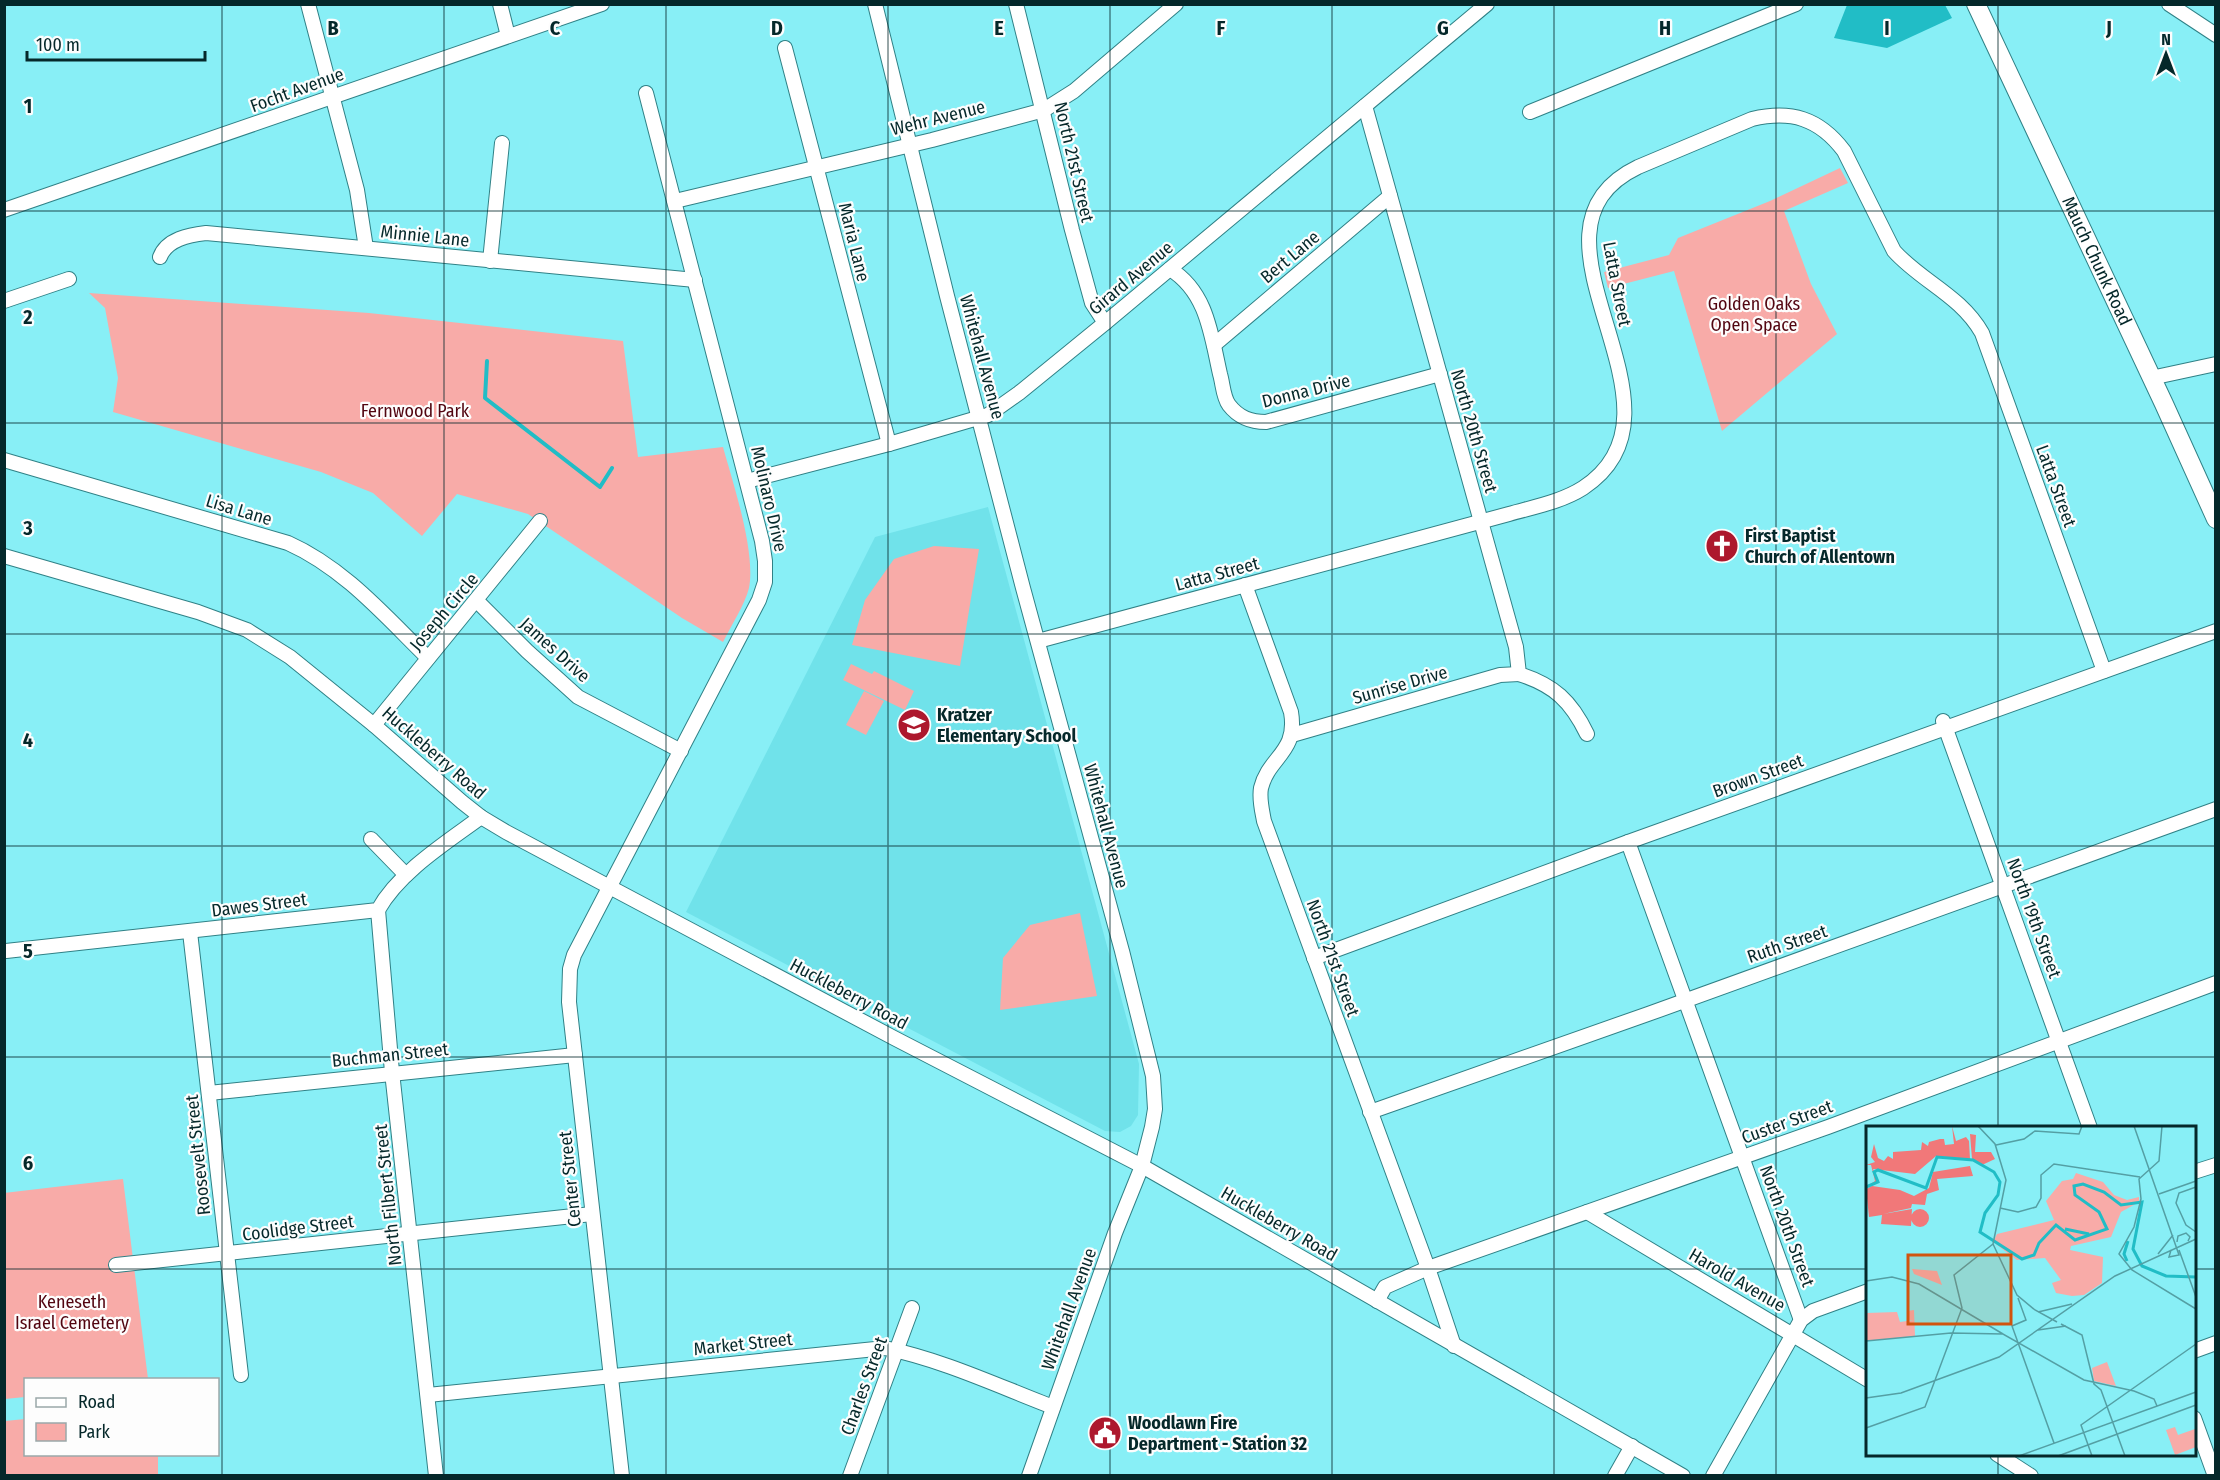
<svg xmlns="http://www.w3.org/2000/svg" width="2220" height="1480" font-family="'Fira Sans Condensed',sans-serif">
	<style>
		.built { fill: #70e2ea }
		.green { fill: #f8aba8 }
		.water { fill: #21bdc6 }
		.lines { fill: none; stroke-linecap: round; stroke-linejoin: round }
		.stream { stroke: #21bdc6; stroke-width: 4 }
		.minor-casing { stroke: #308186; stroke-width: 16 }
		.major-casing { stroke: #308186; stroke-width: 20 }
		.minor { stroke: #fff; stroke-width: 14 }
		.major { stroke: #fff; stroke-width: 18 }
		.grid { fill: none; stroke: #05282a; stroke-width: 1.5; stroke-opacity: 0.55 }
		.labels { text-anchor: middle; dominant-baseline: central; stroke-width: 4.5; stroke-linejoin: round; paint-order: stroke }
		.street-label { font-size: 18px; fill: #05282a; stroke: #fdfdfd }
		.park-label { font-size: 18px; fill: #520510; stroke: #fdfdfd }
		.poi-label { font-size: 18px; font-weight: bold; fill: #05282a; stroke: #fdfdfd; text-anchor: start }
		.inset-river { fill: none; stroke: #21bdc6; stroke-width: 3 }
		.inset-road { fill: none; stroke: #549fa4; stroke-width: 1.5 }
		.view { fill: #d1540f; fill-opacity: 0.15; stroke: #d1540f; stroke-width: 3 }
		.inset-edge { fill: none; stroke: #05282a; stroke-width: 3 }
		.grid-label { font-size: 20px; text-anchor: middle; font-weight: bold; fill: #05282a; stroke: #fdfdfd; stroke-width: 4.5; stroke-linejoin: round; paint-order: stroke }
	</style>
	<rect width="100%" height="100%" fill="#88eff6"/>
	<!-- built -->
	<path class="built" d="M988 507 1139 1064 1138 1115 1131 1126 1120 1132 1105 1131 686 912 875 537Z"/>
	<!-- green -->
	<g class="green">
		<path d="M1840 168 1848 183 1784 211 1811 284 1837 334 1722 431 1674 271 1608 288 1604 272 1669 255 1678 238 1770 201Z"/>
		<path d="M89 293 369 313 623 341 638 457 723 447C733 483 756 552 749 588 745 604 731 626 723 642L682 618 528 514 457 494 422 536 373 493 321 472 113 412 118 378 105 308Z"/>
		<path d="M934 546 979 549 960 666 852 645 865 600 894 559Z"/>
		<path d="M851 664 872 674 874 671 914 691 905 710 843 680Z"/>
		<path d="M864 691 884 701 866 735 846 725Z"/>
		<path d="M1080 913 1097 996 1000 1010 1003 958 1030 925Z"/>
		<path d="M123 1179 148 1379 26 1380 25 1397 5 1399 4 1193Z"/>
		<path d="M25 1419 26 1454 158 1455V1475H5V1421Z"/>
	</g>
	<!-- water -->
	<path class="water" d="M1847 5H1945L1952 18 1887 48 1834 38Z"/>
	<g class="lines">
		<!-- stream -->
		<path class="stream" d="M487 361 485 398 600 487 612 468"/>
		<defs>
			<g id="minor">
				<path d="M308 4 357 190 366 248"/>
				<path d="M500 4 508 36"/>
				<path d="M875 4 947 296 1023 588 1122 951 1153 1076 1155 1109 1152 1127 1142 1166 1115 1233 1029 1476"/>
				<path d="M1016 4 1072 230 1092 303 1105 323"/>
				<path d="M2169 4 2216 35"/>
				<path d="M785 48 889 444"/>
				<path d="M1365 106 1516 647 1519 674C1554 685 1571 701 1587 734"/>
				<path d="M1530 112 1796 4"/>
				<path d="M675 201 932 140 1044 110 1074 91 1176 4"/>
				<path d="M4 210 602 4"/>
				<path d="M160 257C167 239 189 235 206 233L695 280"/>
				<path d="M490 261 502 143"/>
				<path d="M1170 269C1207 292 1211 334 1220 374 1223 384 1223 397 1229 405 1239 418 1251 422 1266 422L1440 374"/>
				<path d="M4 301 69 279"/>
				<path d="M1214 345 1390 196"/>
				<path d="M2151 378 2216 364"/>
				<path d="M4 460 288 543C344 568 385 616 428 658"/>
				<path d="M747 481 889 444 988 415 1019 393 1105 323 1487 4"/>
				<path d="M4 556 198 612 247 630 290 657 374 725 462 802 481 817 506 832 894 1038 1142 1166 1683 1476"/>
				<path d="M1245 585 1291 712C1298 753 1269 756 1261 788 1259 799 1262 810 1264 821L1428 1268 1454 1346"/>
				<path d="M477 601 527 651 578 697 681 751"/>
				<path d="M1038 641 1509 514C1533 507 1561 502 1583 488 1706 408 1502 232 1638 167L1752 119C1791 110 1819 118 1844 151L1894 251C1922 282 1960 295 1982 333L2104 671"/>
				<path d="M1943 721 2090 1128"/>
				<path d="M374 725 540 521"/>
				<path d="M1292 735 1500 675 1519 674"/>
				<path d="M371 839 406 875"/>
				<path d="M1628 842 1801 1320"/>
				<path d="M378 910 392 1072 436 1476"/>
				<path d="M190 932 241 1375"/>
				<path d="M6 951 378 910C399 872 447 842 481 817"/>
				<path d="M1314 958 1628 842 2216 631"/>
				<path d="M209 1093 575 1055"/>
				<path d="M1370 1112 1648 1014 2216 809"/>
				<path d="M2194 1172 2216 1165"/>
				<path d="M1587 1212 1868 1380"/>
				<path d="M116 1265 592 1214"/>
				<path d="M1377 1301 1385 1287 1428 1268 1828 1127 2216 983"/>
				<path d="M2194 1351 2216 1343"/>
				<path d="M428 1395 885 1348C943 1360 998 1386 1053 1407"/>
				<path d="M2194 1418 2215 1476"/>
				<path d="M1997 1454 2031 1476"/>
				<path d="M622 1476 569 1002 570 969 574 955 759 600 765 582V561L762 541 646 93"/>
				<path d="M850 1476 912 1308"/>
				<path d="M1615 1476 1632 1446"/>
				<path d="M1713 1476 1801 1320 1813 1311 1868 1291"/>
			</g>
			<g id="major">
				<path id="s1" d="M1976 4 2164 404 2216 519"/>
			</g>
		</defs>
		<!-- minor casing -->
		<use href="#minor" class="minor-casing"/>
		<!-- major casing -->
		<use href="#major" class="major-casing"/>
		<!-- minor -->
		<use href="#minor" class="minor"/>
		<!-- major -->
		<use href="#major" class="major"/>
	</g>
	<!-- grid -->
	<path class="grid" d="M222 4V1476M444 4V1476M666 4V1476M888 4V1476M1110 4V1476M1332 4V1476M1554 4V1476M1776 4V1476M1998 4V1128M4 211H2216M4 423H2216M4 634H2216M4 846H2216M4 1057H2216M4 1269H1868M2194 1269H2216M1998 1454V1476"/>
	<!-- icons -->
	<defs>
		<symbol id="church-disc" viewBox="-11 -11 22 22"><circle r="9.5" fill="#ad182d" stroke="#fdfdfd"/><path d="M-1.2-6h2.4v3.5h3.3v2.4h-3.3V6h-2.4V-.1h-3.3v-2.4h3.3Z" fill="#fff"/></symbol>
		<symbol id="school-disc" viewBox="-11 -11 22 22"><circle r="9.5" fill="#ad182d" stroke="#fdfdfd"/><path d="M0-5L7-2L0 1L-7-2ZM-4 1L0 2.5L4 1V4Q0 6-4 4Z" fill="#fff"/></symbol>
		<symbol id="civic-disc" viewBox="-11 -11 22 22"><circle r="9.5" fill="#ad182d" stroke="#fdfdfd"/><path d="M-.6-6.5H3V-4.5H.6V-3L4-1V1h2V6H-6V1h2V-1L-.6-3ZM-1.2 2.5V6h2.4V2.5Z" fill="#fff"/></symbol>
	</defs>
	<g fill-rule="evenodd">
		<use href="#church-disc" x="1703" y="527" width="38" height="38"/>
		<use href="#school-disc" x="895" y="706" width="38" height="38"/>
		<use href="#civic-disc" x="1086" y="1414" width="38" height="38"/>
	</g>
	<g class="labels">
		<!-- street labels -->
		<g class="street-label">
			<text transform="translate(297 90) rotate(-20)">Focht Avenue</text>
			<text transform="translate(938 118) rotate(-14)">Wehr Avenue</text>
			<text transform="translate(1074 162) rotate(77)">North 21st Street</text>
			<text transform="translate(425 236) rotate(6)">Minnie Lane</text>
			<text transform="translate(854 242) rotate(76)">Maria Lane</text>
			<text transform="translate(1290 257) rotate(-40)">Bert Lane</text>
			<text stroke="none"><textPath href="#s1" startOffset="284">Mauch Chunk Road</textPath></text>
			<text transform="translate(1131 278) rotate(-40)">Girard Avenue</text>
			<text transform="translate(1617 284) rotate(79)">Latta Street</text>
			<text transform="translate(982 357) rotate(75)">Whitehall Avenue</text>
			<text transform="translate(1306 391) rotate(-14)">Donna Drive</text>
			<text transform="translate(1474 431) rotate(74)">North 20th Street</text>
			<text transform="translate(2056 486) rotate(70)">Latta Street</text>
			<text transform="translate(769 499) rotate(77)">Molinaro Drive</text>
			<text transform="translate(239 510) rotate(17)">Lisa Lane</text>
			<text transform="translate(1217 574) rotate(-15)">Latta Street</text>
			<text transform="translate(444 612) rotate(-50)">Joseph Circle</text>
			<text transform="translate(555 650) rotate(42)">James Drive</text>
			<text transform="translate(1400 685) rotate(-16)">Sunrise Drive</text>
			<text transform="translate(434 753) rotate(41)">Huckleberry Road</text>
			<text transform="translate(1758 776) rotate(-20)">Brown Street</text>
			<text transform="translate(1106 826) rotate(75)">Whitehall Avenue</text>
			<text transform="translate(259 905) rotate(-7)">Dawes Street</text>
			<text transform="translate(2034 918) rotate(70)">North 19th Street</text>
			<text transform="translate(1787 944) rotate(-19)">Ruth Street</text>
			<text transform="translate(1333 958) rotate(70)">North 21st Street</text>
			<text transform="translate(849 994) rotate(28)">Huckleberry Road</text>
			<text transform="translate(390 1055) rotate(-6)">Buchman Street</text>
			<text transform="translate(1787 1122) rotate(-20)">Custer Street</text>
			<text transform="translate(198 1155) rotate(-96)">Roosevelt Street</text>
			<text transform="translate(570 1179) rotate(-96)">Center Street</text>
			<text transform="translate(388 1195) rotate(-96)">North Filbert Street</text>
			<text transform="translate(1279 1224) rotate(30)">Huckleberry Road</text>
			<text transform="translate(1787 1226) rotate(70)">North 20th Street</text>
			<text transform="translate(298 1228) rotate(-7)">Coolidge Street</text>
			<text transform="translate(1737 1280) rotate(30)">Harold Avenue</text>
			<text transform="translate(1069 1309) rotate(-70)">Whitehall Avenue</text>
			<text transform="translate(743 1344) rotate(-6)">Market Street</text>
			<text transform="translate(864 1386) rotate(-70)">Charles Street</text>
		</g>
		<!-- park labels -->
		<g class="park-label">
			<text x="1754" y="304">Golden Oaks<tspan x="1754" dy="21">Open Space</tspan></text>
			<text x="415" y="411">Fernwood Park</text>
			<text x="72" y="1302">Keneseth<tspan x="72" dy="21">Israel Cemetery</tspan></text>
		</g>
		<!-- poi labels -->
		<g class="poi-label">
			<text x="1745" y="536">First Baptist<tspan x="1745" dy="21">Church of Allentown</tspan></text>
			<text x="937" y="715">Kratzer<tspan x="937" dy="21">Elementary School</tspan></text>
			<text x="1128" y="1423">Woodlawn Fire<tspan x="1128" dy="21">Department - Station 32</tspan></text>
		</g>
	</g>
	<!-- overview -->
	<g transform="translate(1866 1126)">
		<rect width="330" height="330" fill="#88eff6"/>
		<path d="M210 47 237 56 248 69 261 74 273 71V76L255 86 245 111 205 120 204 124 237 131 236 157 218 169 206 170 190 167 186 157 195 154 179 132 151 134 127 116 131 108 188 94 180 75 196 55 207 53ZM46 143 71 145 76 159 48 148ZM48 184 49 210 0 215V187L31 186 34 196 48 194H42L41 185ZM241 236 250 260 228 255 226 242ZM309 301 312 309 329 303 330 321 309 329 300 304Z" fill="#f8aba8"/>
		<path d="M86 0 90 15 100 11 103 15 104 33 70 30 49 48 7 43 12 53 10 56 0 61 9 55 5 39H0L9 36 5 31 8 18 12 32 18 35 22 30 27 33V26L55 24 56 16 62 20 63 16 74 13H78L79 19 88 18ZM104 8 110 9 109 26H125L129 33 116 39 106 33ZM104 40 107 50 71 53 73 64 61 68 59 79 46 78 45 82 17 88 46 83 45 100 15 98 16 89 3 91 0 63 6 60 34 64 48 70 63 62 67 46ZM45 92a9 9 0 1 1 18 0a9 9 0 1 1-18 0Z" fill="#f17879"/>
		<path class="inset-river" d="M0 61 12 56 8 46 12 44 60 62 71 31 107 34 128 46 134 56 132 69 119 87 114 106 156 133 168 129 173 117 190 99 209 114 241 103 233 86 209 69 208 60 217 58 238 66 255 79 276 76 267 123 276 140 300 150 330 151M199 103 223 108M261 135 258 128 262 115"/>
		<path class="inset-road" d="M112 0 129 18 140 54 127 118 151 169 169 184 191 196M268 0 313 129 303 131 305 124M296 0 293 35 273 53 275 73 268 101 253 128 266 144 330 183M130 19 158 13 169 5 213 8 216 0M330 61 313 67 310 77 320 99 330 106M293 68 330 55M134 82 152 86 170 81 175 72V49L188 38 274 51M311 116 312 110 320 107 324 111 322 115M313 124 330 171M292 128 307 109M0 155 26 151 53 158 137 208M152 172 160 194 146 200 188 317M172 186 206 178M195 198 216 209 228 258 235 264 259 330M172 204 200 200M0 215 85 207 137 208 218 254 268 265 288 273 291 280M0 272 35 267 133 231 249 150 330 113M0 302 59 281 96 182 88 149 127 118M153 330 330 266M192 330 330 279M226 330 215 299 330 218"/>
		<path class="view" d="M42 129H145V198H42Z"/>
		<rect width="330" height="330" class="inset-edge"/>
	</g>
	<g class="grid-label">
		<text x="333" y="35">B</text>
		<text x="555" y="35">C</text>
		<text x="777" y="35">D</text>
		<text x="999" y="35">E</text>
		<text x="1221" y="35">F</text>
		<text x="1443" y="35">G</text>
		<text x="1665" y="35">H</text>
		<text x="1887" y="35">I</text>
		<text x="2109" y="35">J</text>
		<text x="28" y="113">1</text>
		<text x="28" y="324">2</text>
		<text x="28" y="535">3</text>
		<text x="28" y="747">4</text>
		<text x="28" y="958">5</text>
		<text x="28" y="1170">6</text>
	</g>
	<!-- border -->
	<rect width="2220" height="1480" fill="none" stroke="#05282a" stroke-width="12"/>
	<!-- legend -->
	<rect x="24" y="1378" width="195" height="78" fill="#fdfdfd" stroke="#9aa8a9" stroke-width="1.5"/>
	<rect x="36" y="1398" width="30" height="9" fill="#ffffff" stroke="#9aa8a9" stroke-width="1.5"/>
	<text x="78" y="1408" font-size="18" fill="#05282a">Road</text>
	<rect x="36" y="1423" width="30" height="18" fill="#f8aba8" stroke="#9aa8a9" stroke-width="1.5"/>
	<text x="78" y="1438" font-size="18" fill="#05282a">Park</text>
	<!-- north arrow -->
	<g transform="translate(2166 54)" stroke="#fdfdfd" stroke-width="4.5" paint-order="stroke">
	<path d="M0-4.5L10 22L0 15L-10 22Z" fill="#05282a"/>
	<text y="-9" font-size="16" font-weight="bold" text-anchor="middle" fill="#05282a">N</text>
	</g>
	<!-- scale -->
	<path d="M27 51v9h178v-9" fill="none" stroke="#05282a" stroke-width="3"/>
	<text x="36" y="51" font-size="18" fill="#05282a" stroke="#fdfdfd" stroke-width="4.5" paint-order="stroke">100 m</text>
</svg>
